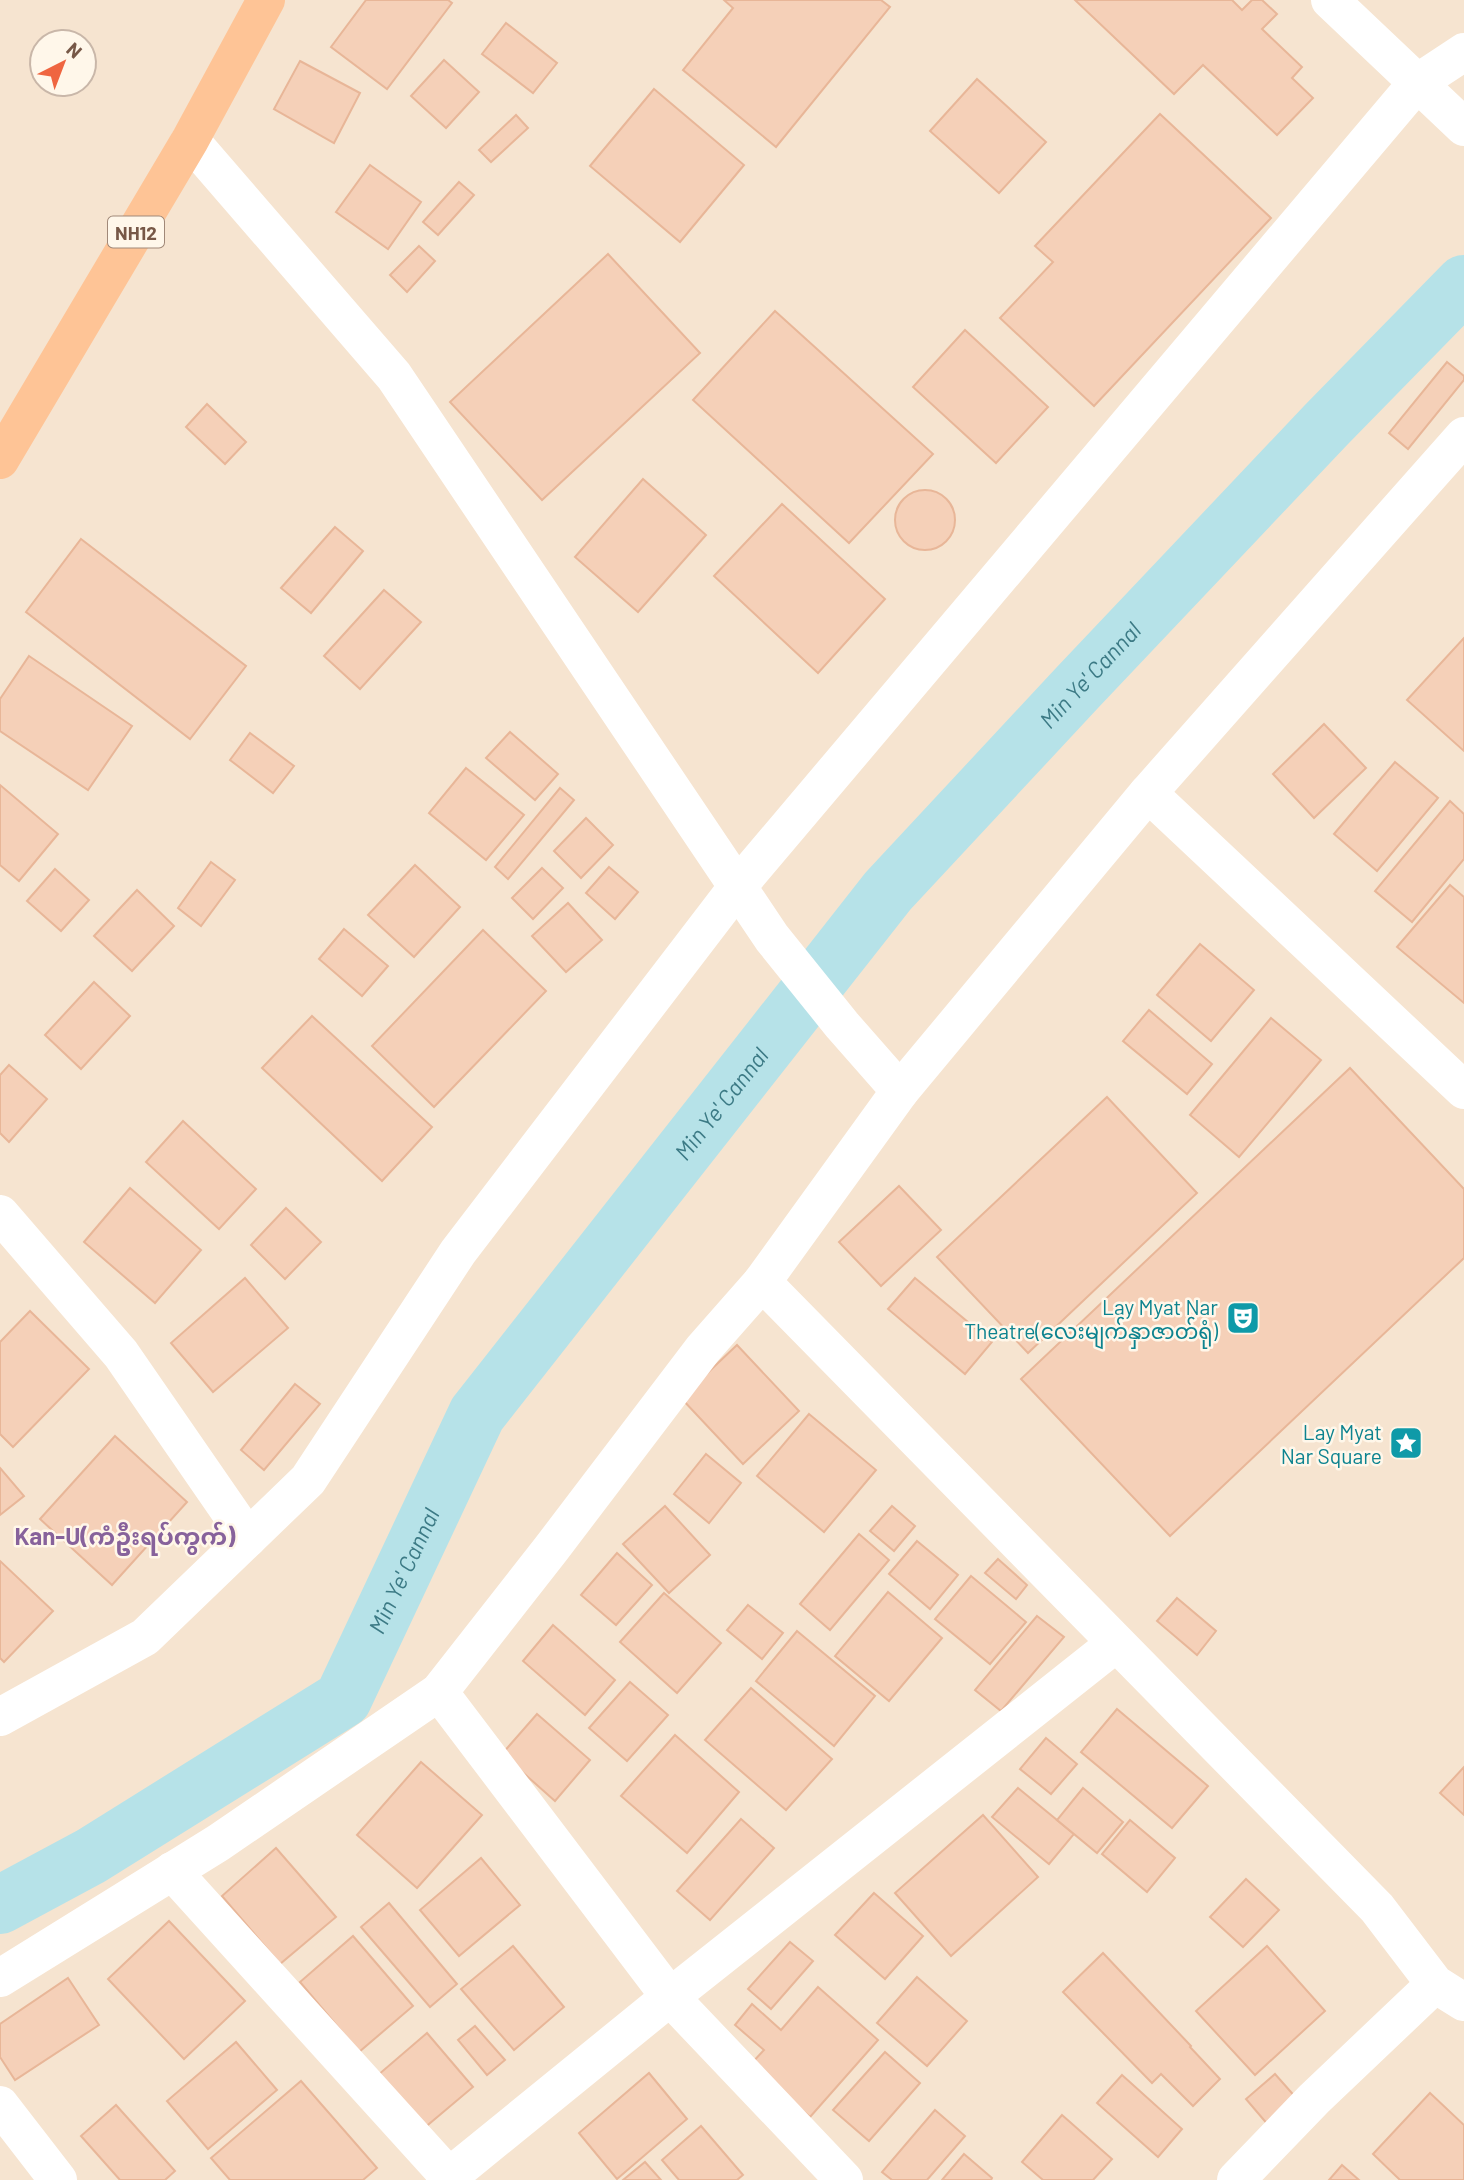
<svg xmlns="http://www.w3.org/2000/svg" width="1464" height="2180" font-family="Barlow,'Noto Sans Myanmar',sans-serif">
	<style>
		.residential { fill: #f6e4d0; fill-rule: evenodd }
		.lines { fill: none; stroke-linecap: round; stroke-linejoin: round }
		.canal { stroke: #b6e2e8; stroke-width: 58 }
		.building { fill: #f5d0b8; stroke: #e8b698; stroke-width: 2 }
		.minor { stroke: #fff; stroke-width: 38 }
		.tertiary { stroke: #fff; stroke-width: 38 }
		.trunk { stroke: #fec496; stroke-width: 38 }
		.labels { text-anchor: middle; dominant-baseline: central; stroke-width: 5; stroke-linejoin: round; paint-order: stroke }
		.shield { fill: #fff7ea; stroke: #a08878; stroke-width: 2 }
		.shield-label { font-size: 19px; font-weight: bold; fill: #775847 }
		.culture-label { font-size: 21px; fill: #0d838f; stroke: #fff7ea; text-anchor: end }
		.water-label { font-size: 23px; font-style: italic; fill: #3c7a85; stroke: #fff7ea }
		.quarter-label { font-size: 24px; font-weight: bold; fill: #87629b; stroke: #fff7ea }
	</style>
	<rect width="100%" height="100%" fill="#fef3e2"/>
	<!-- residential -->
	<path class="residential" d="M0 0H1464V2180H0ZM42 42H84V84H42Z"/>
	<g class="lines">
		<!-- canal -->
		<path class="canal" id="s1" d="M0 1905 91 1856 343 1699 477 1414 888 891 1077 688 1326 425 1464 284"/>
	</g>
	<!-- building -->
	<g class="building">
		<path d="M366 0H448L452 3 387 89 331 47Z"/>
		<path d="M724 0H881L890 7 776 147 683 70 733 8Z"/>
		<path d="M1075 0H1232L1242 10 1252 0H1262L1277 14 1262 29 1302 67 1292 78 1313 98 1277 135 1203 65 1174 94Z"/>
		<path d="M506 23 557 63 533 93 482 54Z"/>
		<path d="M444 60 479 92 446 128 411 96Z"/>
		<path d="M300 61 360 93 334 143 274 109Z"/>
		<path d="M977 79 1046 142 999 193 930 131Z"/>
		<path d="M654 89 744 165 680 242 590 166Z"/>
		<path d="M1160 114 1271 218 1094 406 1000 318 1053 262 1035 246Z"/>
		<path d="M516 115 528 128 491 162 479 150Z"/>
		<path d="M370 165 421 202 388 249 336 212Z"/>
		<path d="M459 182 474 195 438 235 423 222Z"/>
		<path d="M419 246 435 261 407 292 390 275Z"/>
		<path d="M608 254 700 353 542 500 450 402Z"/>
		<path d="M775 311 933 454 849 543 693 400Z"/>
		<path d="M965 330 1048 407 996 463 913 387Z"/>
		<path d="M1447 362 1464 376V380L1408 449 1389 433Z"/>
		<path d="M207 404 246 442 225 464 186 427Z"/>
		<path d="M643 479 706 535 638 612 575 557Z"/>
		<circle cx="925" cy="520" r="30"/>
		<path d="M782 504 885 599 818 673 714 576Z"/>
		<path d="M335 527 363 551 311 613 281 588Z"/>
		<path d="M81 539 246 666 190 739 26 612Z"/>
		<path d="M384 590 421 622 360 689 324 656Z"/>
		<path d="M1464 638V751L1407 700Z"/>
		<path d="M29 656 132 726 88 790 0 731V699Z"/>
		<path d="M1324 724 1366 768 1314 818 1273 774Z"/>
		<path d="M510 732 558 774 535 800 486 758Z"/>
		<path d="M250 733 294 766 273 793 230 760Z"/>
		<path d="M1395 762 1438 798 1377 871 1334 834Z"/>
		<path d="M466 768 524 815 486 860 429 813Z"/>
		<path d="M0 785 58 834 19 881 0 865Z"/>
		<path d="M560 788 574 800 508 879 495 867Z"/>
		<path d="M1450 801 1464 814V859L1412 922 1375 891Z"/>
		<path d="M586 818 613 845 581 878 554 851Z"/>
		<path d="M211 862 235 880 201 926 178 908Z"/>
		<path d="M415 865 460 907 414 957 368 915Z"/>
		<path d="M609 867 638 892 615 919 586 893Z"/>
		<path d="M542 868 563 888 533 919 512 898Z"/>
		<path d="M55 869 89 900 61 931 27 901Z"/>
		<path d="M1450 885 1464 897V1003L1397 947Z"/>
		<path d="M137 890 174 926 132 971 94 936Z"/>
		<path d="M568 903 602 940 566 972 532 936Z"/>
		<path d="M344 929 388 966 362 996 319 959Z"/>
		<path d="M483 930 546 991 434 1107 372 1046Z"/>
		<path d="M1200 944 1254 990 1211 1041 1157 995Z"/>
		<path d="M94 982 130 1016 81 1069 45 1035Z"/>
		<path d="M1149 1010 1212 1064 1187 1094 1123 1041Z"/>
		<path d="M312 1016 432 1127 382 1181 262 1068Z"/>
		<path d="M1271 1018 1321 1060 1239 1157 1190 1115Z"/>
		<path d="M9 1065 47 1099 9 1142 0 1133V1075Z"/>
		<path d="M1350 1068 1464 1189V1258L1170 1536 1021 1379Z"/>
		<path d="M1107 1097 1197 1193 1028 1353 937 1257Z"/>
		<path d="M183 1121 256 1189 219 1229 146 1162Z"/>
		<path d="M899 1186 941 1230 881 1286 839 1242Z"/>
		<path d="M130 1188 201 1250 155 1303 84 1242Z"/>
		<path d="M286 1208 321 1242 285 1279 251 1245Z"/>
		<path d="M245 1278 288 1328 213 1392 171 1343Z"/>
		<path d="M915 1278 992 1342 965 1374 888 1309Z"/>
		<path d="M30 1311 89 1369 13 1447 0 1434V1342Z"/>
		<path d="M737 1345 799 1411 743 1464 681 1398Z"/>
		<path d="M295 1384 320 1404 264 1470 241 1450Z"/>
		<path d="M809 1414 876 1470 824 1532 757 1476Z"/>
		<path d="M115 1436 187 1502 112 1585 40 1519Z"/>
		<path d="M706 1454 741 1483 709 1523 674 1494Z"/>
		<path d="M0 1468 24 1496 0 1515Z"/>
		<path d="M665 1506 710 1555 669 1593 623 1544Z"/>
		<path d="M892 1506 915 1526 894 1551 870 1531Z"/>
		<path d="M859 1534 889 1560 830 1630 800 1604Z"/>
		<path d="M917 1541 958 1575 930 1609 889 1574Z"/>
		<path d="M617 1553 652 1585 616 1625 581 1595Z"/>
		<path d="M998 1559 1027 1585 1016 1599 985 1573Z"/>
		<path d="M0 1561 53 1611 4 1662 0 1658Z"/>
		<path d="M971 1576 1026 1622 990 1664 935 1619Z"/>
		<path d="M888 1592 942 1638 889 1701 835 1656Z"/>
		<path d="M664 1593 721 1643 677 1693 620 1642Z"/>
		<path d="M1177 1598 1216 1631 1197 1655 1157 1621Z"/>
		<path d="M748 1605 783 1633 762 1659 727 1630Z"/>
		<path d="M1037 1616 1064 1637 1001 1711 975 1690Z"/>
		<path d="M553 1625 615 1680 585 1715 523 1661Z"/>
		<path d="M797 1631 875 1696 834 1746 756 1681Z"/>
		<path d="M630 1682 668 1715 627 1761 589 1728Z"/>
		<path d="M751 1688 832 1759 786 1810 705 1740Z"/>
		<path d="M1117 1709 1208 1786 1172 1828 1081 1752Z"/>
		<path d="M537 1714 590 1760 555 1801 502 1754Z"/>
		<path d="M675 1735 739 1792 687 1853 621 1796Z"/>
		<path d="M1046 1738 1077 1764 1051 1794 1020 1769Z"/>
		<path d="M421 1762 482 1815 417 1888 357 1835Z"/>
		<path d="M1464 1767V1815L1440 1793Z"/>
		<path d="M1018 1788 1074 1834 1049 1864 992 1817Z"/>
		<path d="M1083 1788 1123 1822 1097 1853 1057 1820Z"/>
		<path d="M983 1815 1038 1877 951 1956 895 1893Z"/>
		<path d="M741 1819 774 1848 710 1920 677 1891Z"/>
		<path d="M1130 1820 1175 1858 1147 1892 1102 1854Z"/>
		<path d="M276 1848 336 1917 280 1964 222 1896Z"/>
		<path d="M481 1858 520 1905 459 1956 420 1910Z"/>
		<path d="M1246 1879 1279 1910 1243 1947 1210 1917Z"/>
		<path d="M874 1893 923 1936 885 1979 835 1935Z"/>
		<path d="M389 1903 457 1984 430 2007 361 1927Z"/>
		<path d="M169 1921 245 2001 184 2059 108 1979Z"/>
		<path d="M353 1936 413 2006 359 2052 300 1982Z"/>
		<path d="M790 1942 813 1961 771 2009 748 1989Z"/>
		<path d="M513 1946 564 2007 514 2050 461 1989Z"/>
		<path d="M1267 1946 1325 2011 1255 2075 1196 2011Z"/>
		<path d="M1103 1953 1191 2046 1190 2047 1220 2079 1193 2106 1161 2074 1152 2083 1063 1992Z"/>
		<path d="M917 1977 967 2021 927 2066 877 2023Z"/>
		<path d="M68 1978 99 2025 15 2080 0 2057V2024Z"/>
		<path d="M818 1987 878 2040 810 2117 750 2065 764 2050 735 2025 752 2004 781 2030Z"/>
		<path d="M475 2026 505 2060 487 2075 458 2040Z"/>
		<path d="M427 2033 473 2087 423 2129 378 2075Z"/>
		<path d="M236 2042 277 2090 208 2149 167 2101Z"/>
		<path d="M885 2052 920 2083 869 2141 833 2110Z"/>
		<path d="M649 2073 687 2119 617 2179 579 2133Z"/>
		<path d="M1275 2074 1298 2100 1269 2126 1246 2099Z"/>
		<path d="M1122 2075 1182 2129 1158 2157 1097 2103Z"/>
		<path d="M301 2081 377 2168 363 2180H230L211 2158Z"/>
		<path d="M1430 2093 1464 2125V2180H1400L1373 2154Z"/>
		<path d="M116 2105 175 2171 165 2180H120L81 2136Z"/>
		<path d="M935 2110 965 2136 927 2180H892L882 2172Z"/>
		<path d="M1062 2115 1112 2159 1093 2180H1043L1022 2162Z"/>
		<path d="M701 2126 743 2175 737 2180H679L662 2160Z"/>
		<path d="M964 2154 992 2178 991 2180H942Z"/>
		<path d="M645 2162 661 2180H623Z"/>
		<path d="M1342 2165 1359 2180H1329Z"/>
	</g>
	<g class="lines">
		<!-- minor -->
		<g class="minor">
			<path d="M190 140 394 376 772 938 842 1025 900 1091"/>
			<path d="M1464 436 1148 793 900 1091 762 1282 1377 1908 1435 1984 1464 2002"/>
			<path d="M1148 793 1464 1090"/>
			<path d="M0 1214 121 1354 248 1538"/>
			<path d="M439 1692 670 1997 844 2180"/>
			<path d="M0 1717 145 1637 308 1480 458 1252 738 886 1417 83 1464 52"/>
			<path d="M172 1871 452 2180"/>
			<path d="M0 1978 218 1843 439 1692 551 1549 703 1349 762 1282"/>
			<path d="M0 2105 58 2180"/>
			<path d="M445 2180 670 1997 1115 1644"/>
			<path d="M1236 2180 1314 2099 1435 1984"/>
		</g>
		<!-- tertiary -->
		<path class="tertiary" d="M1330 0 1464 127"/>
		<!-- trunk -->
		<path class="trunk" d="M0 460 190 140 266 0"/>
	</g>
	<!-- icons -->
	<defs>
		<symbol id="theatre-square" viewBox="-11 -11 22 22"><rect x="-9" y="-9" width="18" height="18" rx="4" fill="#0f9aa8" stroke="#fff7ea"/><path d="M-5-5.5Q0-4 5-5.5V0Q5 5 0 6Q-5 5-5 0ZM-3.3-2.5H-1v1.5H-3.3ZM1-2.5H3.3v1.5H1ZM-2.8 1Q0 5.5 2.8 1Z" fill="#fff"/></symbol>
		<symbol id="sight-square" viewBox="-11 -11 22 22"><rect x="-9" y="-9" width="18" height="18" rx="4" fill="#0f9aa8" stroke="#fff7ea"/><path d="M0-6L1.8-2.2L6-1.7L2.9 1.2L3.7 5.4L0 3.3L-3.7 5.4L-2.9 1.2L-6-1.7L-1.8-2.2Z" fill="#fff"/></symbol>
	</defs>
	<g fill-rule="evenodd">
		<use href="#theatre-square" x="1224" y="1299" width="38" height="38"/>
		<use href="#sight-square" x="1387" y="1424" width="38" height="38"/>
	</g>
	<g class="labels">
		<!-- shield labels -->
		<rect class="shield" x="108" y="216.5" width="56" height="31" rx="5"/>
		<g class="shield-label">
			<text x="136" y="232">NH12</text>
		</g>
		<!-- culture labels -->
		<g class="culture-label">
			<text x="1218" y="1306">Lay Myat Nar<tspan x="1218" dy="24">Theatre(လေးမျက်နှာဇာတ်ရုံ)</tspan></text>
			<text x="1382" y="1431">Lay Myat<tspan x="1382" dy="24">Nar Square</tspan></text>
		</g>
		<!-- water labels -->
		<g class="water-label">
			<text stroke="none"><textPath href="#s1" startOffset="1676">Min Ye' Cannal</textPath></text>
			<text stroke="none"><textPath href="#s1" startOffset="1110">Min Ye' Cannal</textPath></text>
			<text stroke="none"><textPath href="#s1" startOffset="542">Min Ye' Cannal</textPath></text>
		</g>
		<!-- quarter labels -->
		<g class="quarter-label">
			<text x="125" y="1535">Kan-U(ကံဦးရပ်ကွက်)</text>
		</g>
	</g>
	<!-- north arrow -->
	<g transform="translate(63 63) rotate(42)"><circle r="33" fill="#fff7ea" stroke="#c9b7a9" stroke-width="2"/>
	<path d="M0-5L12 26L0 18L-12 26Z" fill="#ef6540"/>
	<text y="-10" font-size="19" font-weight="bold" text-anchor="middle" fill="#775847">N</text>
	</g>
</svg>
